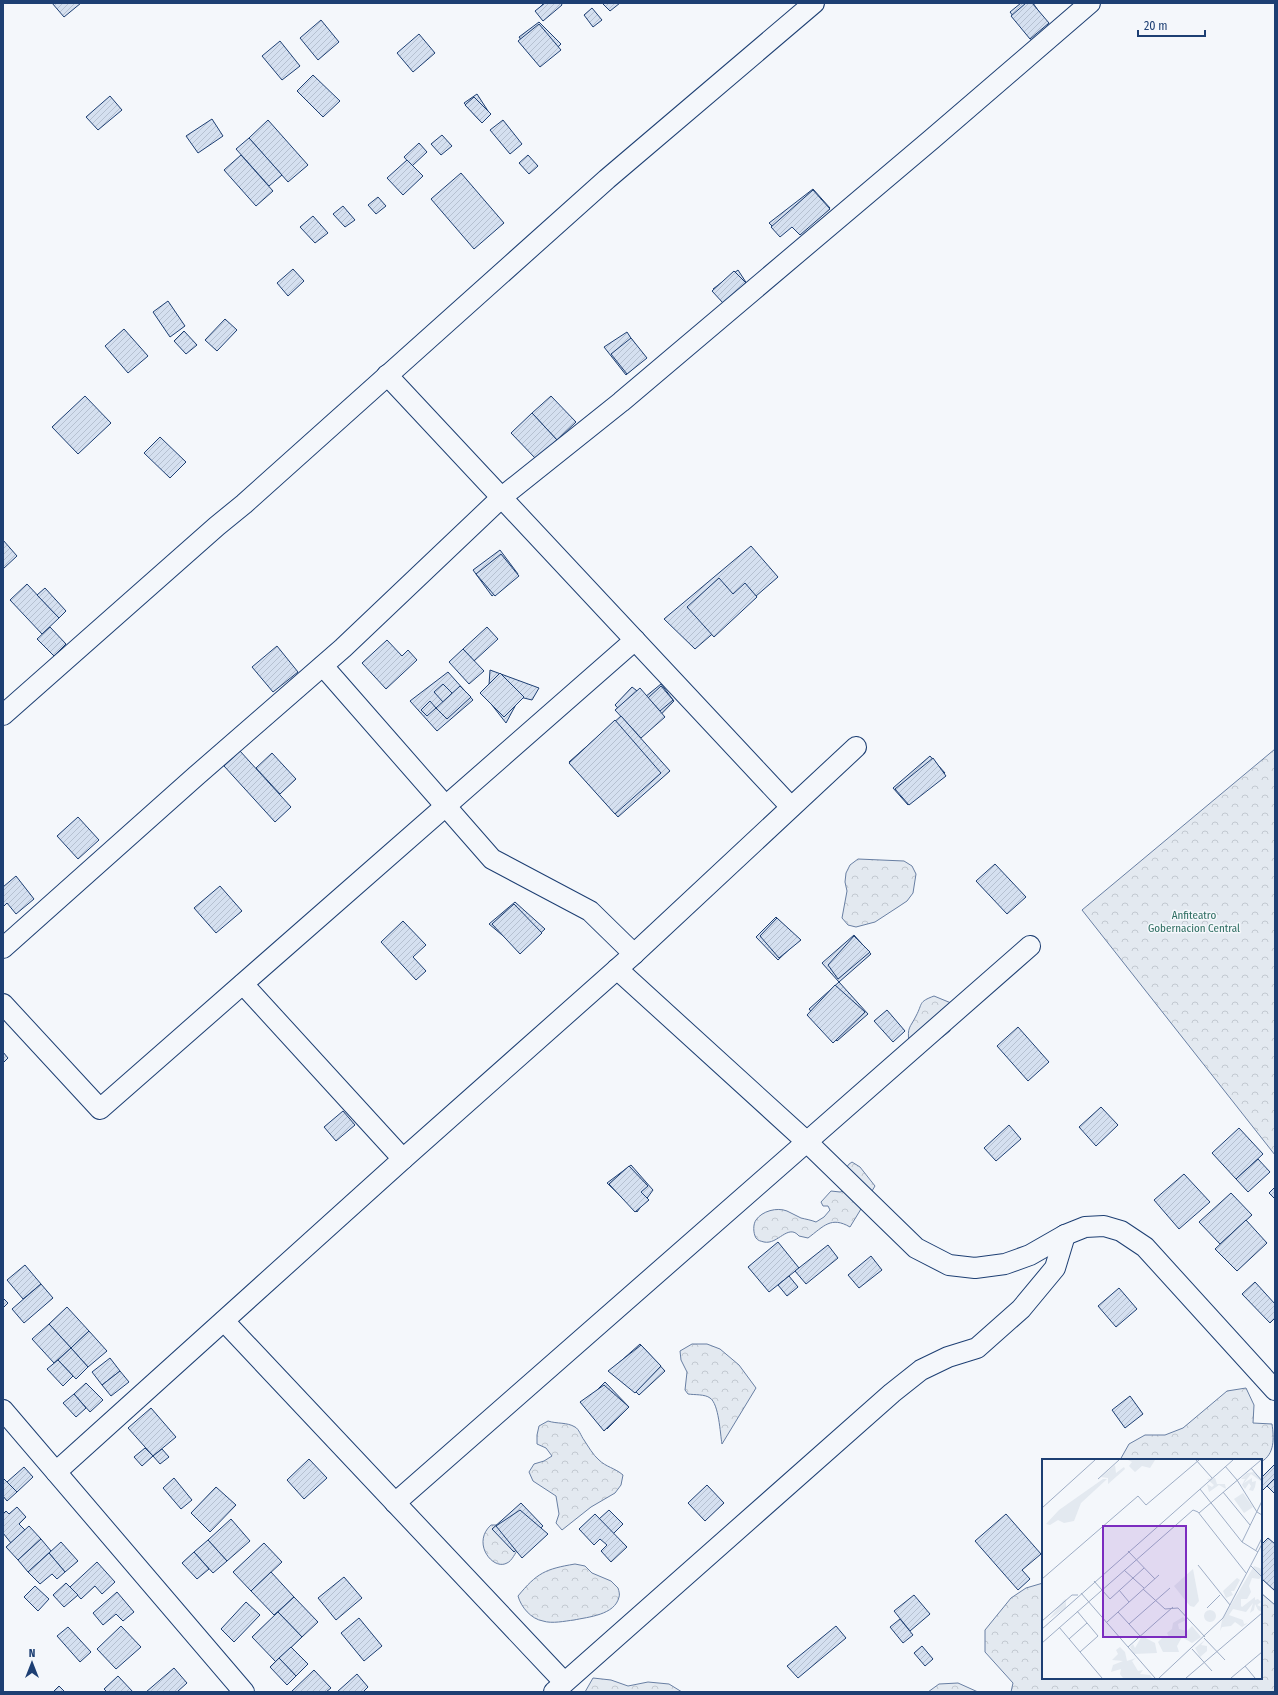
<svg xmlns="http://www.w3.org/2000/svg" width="1278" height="1695" font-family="'Fira Sans Condensed',sans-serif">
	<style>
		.forest { fill: url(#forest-crowns); stroke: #687fa3 }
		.building { fill: url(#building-hatch); stroke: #1d3f73 }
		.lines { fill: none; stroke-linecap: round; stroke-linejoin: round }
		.minor-casing { stroke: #1d3f73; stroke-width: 22 }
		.minor { stroke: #f4f7fb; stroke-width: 20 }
		.labels { text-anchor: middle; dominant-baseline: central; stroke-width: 3; stroke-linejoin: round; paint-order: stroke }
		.park-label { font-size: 11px; fill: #2c6c60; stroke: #f4f7fb }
		.inset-road { fill: none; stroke: #9eadc5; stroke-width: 1 }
		.view { fill: #7b2cbf; fill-opacity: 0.15; stroke: #7b2cbf; stroke-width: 2 }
		.inset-edge { fill: none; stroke: #1d3f73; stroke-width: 2 }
	</style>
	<defs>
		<pattern id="forest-crowns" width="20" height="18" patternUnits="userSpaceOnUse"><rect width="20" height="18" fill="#e3e9f0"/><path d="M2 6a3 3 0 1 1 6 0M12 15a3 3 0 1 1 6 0" fill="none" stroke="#c2c9d1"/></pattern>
		<pattern id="building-hatch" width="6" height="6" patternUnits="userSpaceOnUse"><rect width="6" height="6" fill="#d5e0f0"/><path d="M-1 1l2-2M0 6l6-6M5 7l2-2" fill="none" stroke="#b6c1d1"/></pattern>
	</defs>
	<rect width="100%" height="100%" fill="#f4f7fb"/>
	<!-- forest -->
	<g class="forest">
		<path d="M1275 749V1155L1082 910Z"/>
		<path d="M858 859 904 861 912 866 916 874 913 893 907 901 898 907 875 922 856 927 848 925 842 918 847 891 845 882 846 873 850 865Z"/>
		<path d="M934 996 951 1003 953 1012 950 1031C934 1044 930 1045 909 1042 907 1027 910 1028 916 1016 923 1003 918 1002 934 996Z"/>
		<path d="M852 1162 860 1167 875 1186 850 1227C831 1216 824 1226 808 1238L799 1236C788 1223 778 1245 764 1242 761 1241 758 1241 756 1238 753 1233 753 1224 756 1220 762 1211 777 1207 787 1211 792 1213 796 1216 801 1218 805 1219 811 1220 816 1222L824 1217 830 1210 828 1206H823L821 1202 831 1191 840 1192 844 1191C845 1181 842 1167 852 1162Z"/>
		<path d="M692 1344H707L720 1349 739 1365 756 1388 722 1444C720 1433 719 1404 710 1398 705 1394 694 1395 688 1394L685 1390 687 1372 681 1360 680 1351Z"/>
		<path d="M1246 1388 1254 1405 1253 1423 1272 1424C1274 1438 1275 1454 1261 1462V1460H1120L1129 1444 1145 1435H1165L1183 1428 1227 1391Z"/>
		<path d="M548 1421C557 1424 567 1422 575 1427 579 1429 581 1436 584 1440 588 1446 593 1455 599 1460 606 1467 615 1468 623 1475L621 1485 615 1493 591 1507 562 1530 556 1523 559 1514 556 1496 533 1481 529 1472 534 1464 544 1461 552 1456 546 1448 537 1444V1435L539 1426Z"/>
		<path d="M491 1525H500L519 1548C515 1553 512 1561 507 1563 493 1571 471 1543 491 1525Z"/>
		<path d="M575 1564 585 1566 592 1573 611 1581 618 1588C619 1591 620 1595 619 1597 615 1615 588 1617 574 1620 565 1621 552 1624 543 1621 531 1619 521 1607 518 1596 537 1573 545 1569 575 1564Z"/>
		<path d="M1043 1583V1678H1261V1593L1275 1605V1692H1011L1013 1683 985 1652V1630L1011 1598 1026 1588Z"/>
		<path d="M593 1678 611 1680 628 1686 648 1682 669 1684 682 1692H585Z"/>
		<path d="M958 1683 978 1692H928L939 1684Z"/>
	</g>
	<!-- building -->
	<g class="building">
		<path d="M52 3H81L64 17Z"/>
		<path d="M544 3H560L545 17 537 10Z"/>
		<path d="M545 3H561L562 5 543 21 535 11Z"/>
		<path d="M602 3H620L610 11Z"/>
		<path d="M1021 3H1033L1050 28 1033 42 1010 12Z"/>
		<path d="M1026 3H1032L1049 23 1030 39 1011 16Z"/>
		<path d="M592 8 602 20 593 27 584 15Z"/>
		<path d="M321 20 339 42 318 60 300 38Z"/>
		<path d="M539 22 561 44 539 65 519 37Z"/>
		<path d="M539 24 561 50 540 67 518 41Z"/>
		<path d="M419 34 435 53 413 72 397 53Z"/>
		<path d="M280 41 300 66 282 80 262 56Z"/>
		<path d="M313 75 340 101 323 117 297 91Z"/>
		<path d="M477 94 490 114 480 121 464 103Z"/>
		<path d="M110 96 122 110 98 130 86 117Z"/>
		<path d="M474 97 491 114 482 123 465 105Z"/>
		<path d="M212 119 223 136 198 153 186 136Z"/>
		<path d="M268 120 308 165 288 182 249 138Z"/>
		<path d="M503 120 522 144 510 154 490 130Z"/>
		<path d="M442 135 452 146 441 155 431 144Z"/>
		<path d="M249 138 282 175 269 186 236 149Z"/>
		<path d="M419 143 427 152 412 166 404 157Z"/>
		<path d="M241 155 273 191 256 206 224 170Z"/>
		<path d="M528 155 538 166 529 174 519 163Z"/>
		<path d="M407 160 423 176 403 195 387 178Z"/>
		<path d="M461 173 504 223 474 249 431 199Z"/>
		<path d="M813 189 830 208 799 231 791 225 781 235 769 223Z"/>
		<path d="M813 190 830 209 800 235 792 227 780 237 771 227Z"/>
		<path d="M378 197 386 206 376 214 368 205Z"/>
		<path d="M343 206 355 220 345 227 333 214Z"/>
		<path d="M313 216 328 233 315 243 300 227Z"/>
		<path d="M293 269 304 281 288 296 277 283Z"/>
		<path d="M738 270 749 287 727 302 713 289Z"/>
		<path d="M734 271 746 283 723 303 712 291Z"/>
		<path d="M168 301 185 326 170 337 153 312Z"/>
		<path d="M225 319 237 330 217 351 205 340Z"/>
		<path d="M124 329 148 356 128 373 105 346Z"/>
		<path d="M184 331 197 345 186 354 174 341Z"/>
		<path d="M627 332 644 358 626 375 604 347Z"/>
		<path d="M631 338 647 358 627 374 611 354Z"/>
		<path d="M85 396 111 423 78 454 52 427Z"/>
		<path d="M551 396 576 422 557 440 532 413Z"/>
		<path d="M532 413 557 440 536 459 511 433Z"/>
		<path d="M160 437 186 462 170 478 144 453Z"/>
		<path d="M3 540 17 556 3 569Z"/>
		<path d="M751 546 778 577 695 649 664 619Z"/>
		<path d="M500 550 518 574 492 596 473 570Z"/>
		<path d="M501 554 519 576 495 596 476 574Z"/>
		<path d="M719 578 733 594 745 583 757 597 714 637 687 607Z"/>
		<path d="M27 584 59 618 42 634 10 600Z"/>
		<path d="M45 588 66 611 59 618 37 595Z"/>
		<path d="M50 627 66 644 54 656 37 639Z"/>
		<path d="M487 627 498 639 474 661 463 649Z"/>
		<path d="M387 640 402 656 408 650 417 660 386 689 362 663Z"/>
		<path d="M277 646 298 672 273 692 252 667Z"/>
		<path d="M463 649 484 671 469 684 449 662Z"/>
		<path d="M490 670 539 688 532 700 520 697 506 723 488 700Z"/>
		<path d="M448 672 473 700 437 731 410 701Z"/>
		<path d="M500 673 524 697 504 717 480 693Z"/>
		<path d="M443 684 452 693 443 702 434 692Z"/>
		<path d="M661 684 674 701 642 734 615 705 632 687 645 697Z"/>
		<path d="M460 686 471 697 447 719 436 708Z"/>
		<path d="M661 686 673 700 660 711 648 698Z"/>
		<path d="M640 688 665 717 641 738 615 710Z"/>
		<path d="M430 701 436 708 427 716 421 710Z"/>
		<path d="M621 716 670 771 618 817 569 762Z"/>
		<path d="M615 720 661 773 615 814 569 763Z"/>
		<path d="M240 751 291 807 275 822 224 766Z"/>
		<path d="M272 753 296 779 280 794 256 768Z"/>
		<path d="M930 756 945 773 908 805 893 788Z"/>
		<path d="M933 758 946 776 909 805 895 789Z"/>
		<path d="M78 817 99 840 78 859 57 836Z"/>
		<path d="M995 864 1026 897 1007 914 976 881Z"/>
		<path d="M16 876 34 899 16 914 7 903 3 907V887Z"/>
		<path d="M220 886 242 911 216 933 194 908Z"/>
		<path d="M515 902 545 929 521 951 489 924Z"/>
		<path d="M514 904 542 933 520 954 492 924Z"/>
		<path d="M776 917 799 940 778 960 756 937Z"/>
		<path d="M777 918 801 940 779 958 760 936Z"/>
		<path d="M403 921 426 945 413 957 426 971 416 980 381 942Z"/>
		<path d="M854 935 871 954 839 982 822 963Z"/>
		<path d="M854 936 870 952 838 979 828 965Z"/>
		<path d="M839 982 868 1014 837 1041 809 1009Z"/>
		<path d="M835 985 865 1012 833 1043 807 1015Z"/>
		<path d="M887 1010 905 1031 893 1042 874 1021Z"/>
		<path d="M1018 1027 1049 1062 1028 1081 997 1046Z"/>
		<path d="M3 1052 8 1058 3 1063Z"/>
		<path d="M1101 1107 1118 1125 1096 1146 1079 1127Z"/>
		<path d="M343 1111 355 1125 336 1141 324 1127Z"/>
		<path d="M1009 1125 1021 1139 996 1161 984 1148Z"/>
		<path d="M1239 1128 1263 1154 1236 1179 1212 1153Z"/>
		<path d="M1258 1159 1270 1172 1248 1192 1236 1179Z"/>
		<path d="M631 1165 653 1190 637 1212 607 1183Z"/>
		<path d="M629 1166 648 1186 641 1192 649 1200 635 1212 609 1184Z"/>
		<path d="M1184 1174 1210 1202 1179 1229 1154 1200Z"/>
		<path d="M1275 1187V1199L1269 1193Z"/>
		<path d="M1231 1193 1252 1215 1220 1244 1199 1222Z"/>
		<path d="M1246 1220 1267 1243 1237 1271 1215 1249Z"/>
		<path d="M778 1242 799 1268 769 1292 748 1267Z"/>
		<path d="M828 1245 838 1258 806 1284 795 1271Z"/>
		<path d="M871 1256 882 1270 859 1288 848 1275Z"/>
		<path d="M25 1265 41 1284 23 1299 7 1280Z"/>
		<path d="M789 1276 798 1287 787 1296 778 1285Z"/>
		<path d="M1255 1282 1275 1304V1318L1270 1323 1242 1294Z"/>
		<path d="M41 1284 53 1298 24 1323 12 1309Z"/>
		<path d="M1119 1288 1137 1309 1116 1327 1098 1306Z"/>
		<path d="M3 1298 8 1303 3 1308Z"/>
		<path d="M67 1307 89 1331 71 1348 49 1324Z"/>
		<path d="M49 1324 71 1348 54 1363 32 1339Z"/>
		<path d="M89 1331 107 1351 88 1367 71 1348Z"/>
		<path d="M640 1344 665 1371 639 1395 613 1368Z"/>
		<path d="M641 1345 661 1366 635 1393 608 1371Z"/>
		<path d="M71 1348 88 1367 76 1379 58 1360Z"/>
		<path d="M110 1358 120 1371 102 1385 92 1372Z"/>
		<path d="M58 1360 73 1376 63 1386 47 1369Z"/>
		<path d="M120 1371 129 1382 111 1396 102 1385Z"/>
		<path d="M605 1382 629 1407 607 1429 583 1404Z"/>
		<path d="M86 1383 103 1400 90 1412 74 1394Z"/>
		<path d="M604 1385 629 1407 604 1431 580 1402Z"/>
		<path d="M74 1394 86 1408 76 1417 63 1403Z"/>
		<path d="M1130 1396 1143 1414 1125 1428 1112 1410Z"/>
		<path d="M151 1408 176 1437 153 1456 128 1428Z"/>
		<path d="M145 1448 153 1456 142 1466 134 1457Z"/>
		<path d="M162 1449 169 1457 160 1464 153 1456Z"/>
		<path d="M309 1459 327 1478 304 1499 287 1480Z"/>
		<path d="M1275 1464V1478L1261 1492V1478Z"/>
		<path d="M24 1467 33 1477 17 1492 7 1482Z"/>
		<path d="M3 1478 17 1492 7 1501 3 1496Z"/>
		<path d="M174 1478 192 1500 181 1509 163 1488Z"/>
		<path d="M1275 1478V1494L1267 1486Z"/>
		<path d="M707 1485 724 1503 705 1521 688 1503Z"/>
		<path d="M216 1487 236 1505 210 1532 191 1513Z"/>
		<path d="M521 1503 543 1526 514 1552 492 1529Z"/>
		<path d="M17 1507 26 1517 19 1524 25 1530 11 1543 3 1533V1514L6 1511 9 1514Z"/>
		<path d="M520 1510 548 1534 522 1558 496 1526Z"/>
		<path d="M609 1510 623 1524 613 1534 599 1519Z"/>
		<path d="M595 1514 627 1547 611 1562 601 1551 607 1545 600 1539 594 1545 579 1529Z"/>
		<path d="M1006 1514 1041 1554 1022 1570 1030 1579 1018 1590 975 1541Z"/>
		<path d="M231 1519 250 1541 227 1561 208 1540Z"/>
		<path d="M29 1526 41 1539 18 1560 6 1547Z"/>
		<path d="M1268 1538 1275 1544V1591L1261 1578V1545Z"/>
		<path d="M41 1539 51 1551 28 1572 18 1560Z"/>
		<path d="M208 1540 227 1561 213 1573 194 1552Z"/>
		<path d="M61 1542 78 1561 65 1572 49 1553Z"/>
		<path d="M264 1543 282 1562 251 1591 233 1572Z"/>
		<path d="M194 1552 209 1569 197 1579 182 1563Z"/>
		<path d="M49 1553 65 1572 57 1579 52 1574 40 1584 28 1572Z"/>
		<path d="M97 1562 115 1582 102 1594 95 1586 81 1599 70 1587Z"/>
		<path d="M271 1572 294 1597 274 1615 251 1591Z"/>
		<path d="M344 1577 362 1598 336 1620 318 1598Z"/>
		<path d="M66 1583 78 1595 64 1607 53 1595Z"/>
		<path d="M35 1586 49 1599 38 1611 24 1597Z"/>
		<path d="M117 1592 134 1612 123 1621 116 1614 103 1625 93 1613Z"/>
		<path d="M914 1595 930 1614 910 1631 894 1611Z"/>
		<path d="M294 1597 318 1622 302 1637 278 1612Z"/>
		<path d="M246 1602 260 1615 234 1642 221 1629Z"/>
		<path d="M278 1612 302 1637 276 1662 252 1637Z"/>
		<path d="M359 1618 382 1646 364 1661 341 1633Z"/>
		<path d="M900 1619 913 1635 903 1643 890 1627Z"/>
		<path d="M121 1626 141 1647 116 1669 97 1649Z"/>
		<path d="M836 1626 846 1638 798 1678 787 1666Z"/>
		<path d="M68 1627 91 1652 80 1662 57 1636Z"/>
		<path d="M922 1646 933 1659 925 1666 914 1653Z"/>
		<path d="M291 1647 308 1664 296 1676 279 1658Z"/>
		<path d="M279 1658 296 1676 287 1685 270 1667Z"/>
		<path d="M174 1668 187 1683 177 1692H146Z"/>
		<path d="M314 1670 331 1688 326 1692H291Z"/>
		<path d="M357 1674 368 1687 363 1692H337Z"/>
		<path d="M118 1676 133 1692H107L104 1689Z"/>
		<path d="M59 1686 65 1692H53Z"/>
	</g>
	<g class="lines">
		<defs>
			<g id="minor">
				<path d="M387 375 791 807"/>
				<path d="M323 666 492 859 590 911 634 954"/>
				<path d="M3 715 217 526 244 504 607 179 814 3"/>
				<path d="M3 948 196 776 343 648 502 497 621 402 932 139 1090 3"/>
				<path d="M617 969 807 1142 916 1248 949 1265 975 1268 1005 1264 1030 1255 1065 1235 1085 1227 1104 1226 1121 1231 1145 1247 1275 1390"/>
				<path d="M243 984 403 1159"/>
				<path d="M3 1004 100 1109 635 640"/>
				<path d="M224 1321 564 1682"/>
				<path d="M3 1410 244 1692"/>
				<path d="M56 1472 403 1159 634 954 856 747"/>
				<path d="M395 1503 1030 946"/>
				<path d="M554 1692 892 1393 921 1370 948 1357 977 1348 1021 1309 1055 1268 1065 1235"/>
			</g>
		</defs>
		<!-- minor casing -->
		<use href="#minor" class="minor-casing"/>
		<!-- minor -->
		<use href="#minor" class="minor"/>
	</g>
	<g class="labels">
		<!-- park labels -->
		<g class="park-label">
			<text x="1194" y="915">Anfiteatro<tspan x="1194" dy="13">Gobernacion Central</tspan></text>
		</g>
	</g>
	<!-- overview -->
	<g transform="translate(1042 1459)">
		<rect width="220" height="220" fill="#f4f7fb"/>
		<path d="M86 1H113L108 9 100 7 93 13 87 7 90 3ZM73 6 74 14 82 8 83 10 66 25V19L59 18ZM212 13 220 20V23L209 15 202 24 210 19V23L214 22 213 28 211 32 207 31 209 27 207 24 203 30 200 26 203 20H199L205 14ZM173 19 175 25H183L184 30 177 26 167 33 165 25 170 28 172 26 165 20ZM61 20H65L39 44 32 62 22 64 16 61 8 66 4 65 17 51ZM212 107 220 110V117L217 120 210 119 207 127 209 133 205 140H199V147L200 148 213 138V141L216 140 219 143 215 146 219 148 220 153 216 151 213 145 212 151 208 154 211 144 204 153 191 150 187 156 201 161 202 165 206 164 200 168 193 163 189 167 180 168 178 172 180 161ZM151 110 157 142 152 148 148 147 132 127ZM195 119 198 121 192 132H189L191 136 184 139 181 132ZM24 140V149L7 160 22 141ZM141 158 144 161 136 165 137 170 145 172 150 167 159 178 150 184 140 178 135 187 137 193H121L116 183 122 177 127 178 125 174 130 170 131 164ZM100 177 113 184 115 194 92 195 88 188 91 185 93 189ZM163 181 159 186 165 187V192L158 198 153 189ZM78 188 83 193 85 202 94 199 90 202 96 212 101 211 98 215 108 216 110 219H81L78 215 79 210 69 213 71 206 81 202 70 201 76 195 74 191Z" fill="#e3e9f0"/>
		<path d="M201 34 211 48 202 54 192 40ZM162 157a6 6 0 1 1 12 0a6 6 0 1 1-12 0Z" fill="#e3e9f0"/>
		<path class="inset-road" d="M154 1 170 19M183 7 195 21 215 53 220 56M209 9 220 22M56 20 77 1M158 30 200 83 216 93M181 33 208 66M0 49 53 1M157 54 219 1M200 83 220 42M214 91 220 79M86 92 113 120M156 106 188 146M209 107 220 118M82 111 102 129M0 120 96 37 104 46 157 1M52 122 68 140 102 109M101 130 123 150 136 149 163 178M77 131 87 143M39 134 113 219M165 149 178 136M35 152 56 177 38 193M76 153 98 177M0 162 30 136H36M65 163 117 116M87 165 128 129M17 168 60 219M0 170 191 1M162 179 183 201M27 180 45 164M0 184 151 51 156 53 204 114M86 188 131 148M150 190 170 212M203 207 213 219M117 219 181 159 220 85M144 219 220 154M189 219 220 193"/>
		<path class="view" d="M61 67H144V178H61Z"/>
		<rect width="220" height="220" class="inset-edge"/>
	</g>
	<!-- border -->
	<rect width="1278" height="1695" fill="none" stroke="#1d3f73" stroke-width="8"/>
	<!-- north arrow -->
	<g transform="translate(32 1663)" stroke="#f4f7fb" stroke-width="3" paint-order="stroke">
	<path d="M0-3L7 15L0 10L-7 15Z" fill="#1d3f73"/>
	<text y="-6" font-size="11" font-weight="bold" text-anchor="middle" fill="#1d3f73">N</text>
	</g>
	<!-- scale -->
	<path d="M1138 30v6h67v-6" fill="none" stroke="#1d3f73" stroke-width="2"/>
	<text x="1144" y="30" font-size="12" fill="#1d3f73" stroke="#f4f7fb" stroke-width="3" paint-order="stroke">20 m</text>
</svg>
